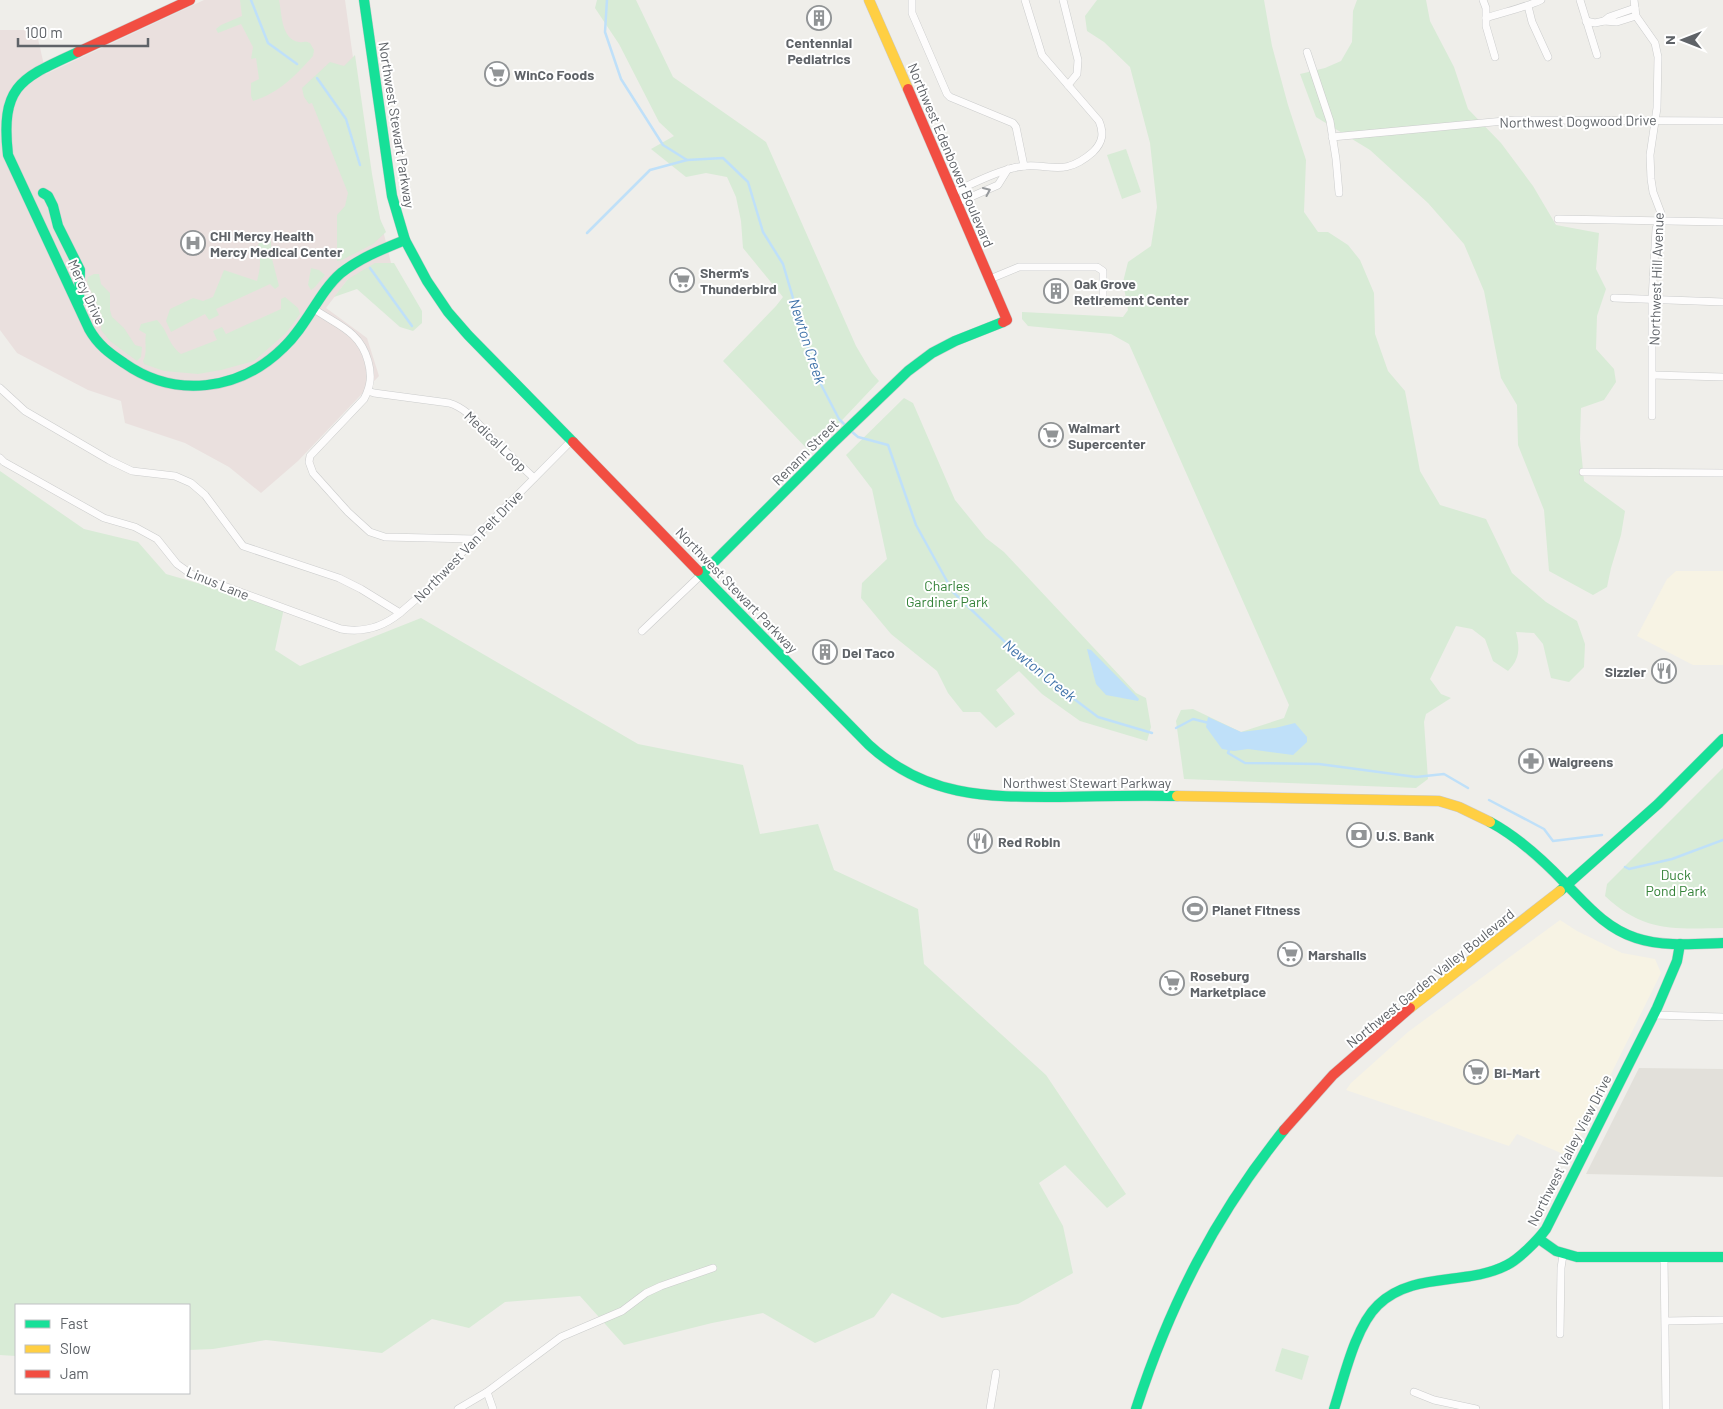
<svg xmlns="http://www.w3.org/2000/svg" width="1723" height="1409" font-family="Barlow,sans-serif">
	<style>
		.commercial { fill: #f7f3e4 }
		.education { fill: #e2e0da }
		.medical { fill: #eae0de }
		.green { fill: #d8ebd6 }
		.water { fill: #bfe0f9 }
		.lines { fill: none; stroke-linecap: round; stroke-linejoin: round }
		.stream { stroke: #bfe0f9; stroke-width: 2.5 }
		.street-casing { stroke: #cbcccc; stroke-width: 8 }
		.fast-casing { stroke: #cacacb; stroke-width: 11 }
		.slow-casing { stroke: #cacacb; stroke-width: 11 }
		.jam-casing { stroke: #cacacb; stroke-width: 11 }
		.street { stroke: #fdfcfc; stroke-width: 7 }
		.fast { stroke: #16e098; stroke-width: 10 }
		.slow { stroke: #ffcf43; stroke-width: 10 }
		.jam { stroke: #f24e42; stroke-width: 10 }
		.oneway { stroke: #96999c }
		.labels { text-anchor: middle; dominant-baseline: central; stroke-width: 4; stroke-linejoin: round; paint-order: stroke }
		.poi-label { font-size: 14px; font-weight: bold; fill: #5f6368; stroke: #fff; text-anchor: start }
		.street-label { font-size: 14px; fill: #5f6368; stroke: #fff }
		.park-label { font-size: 14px; fill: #348238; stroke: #fff }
		.water-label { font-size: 15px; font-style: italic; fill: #4174aa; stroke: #fff }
	</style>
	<rect width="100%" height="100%" fill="#efeeea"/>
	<!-- commercial -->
	<g class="commercial">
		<path d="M1676 571H1723V665H1693L1637 636 1667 579Z"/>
		<path d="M1560 920 1577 931 1622 953 1655 959 1661 973 1570 1157 1517 1134 1509 1146 1346 1090 1351 1083 1408 1032Z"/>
	</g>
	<!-- education -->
	<path class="education" d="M1639 1068 1723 1069V1177L1586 1174Z"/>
	<!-- medical -->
	<path class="medical" d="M204 0H345L369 173 392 267 348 279 326 308 367 338 379 376 298 461 261 493 229 467 185 443 125 423 121 401 88 390 17 353 0 330V30H36L46 74Z"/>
	<!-- green -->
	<g class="green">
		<path d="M240 0H279C282 14 281 39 299 42 303 43 305 40 310 43L314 50 313 56C295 76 279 93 253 101L251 96V83L259 79 256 58 251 59 253 47 241 24 218 33 216 29 221 25 242 16Z"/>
		<path d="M597 0H636L673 77 766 142 856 346 872 373 879 381 811 453 723 361 776 306 783 297 743 248 741 221 736 197 727 177 706 173 686 177 651 149 674 136 659 122 619 44 595 8Z"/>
		<path d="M1097 0H1264L1272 46 1288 105 1306 160 1304 212 1318 232H1328L1348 245 1360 260 1374 293 1375 334 1388 371 1405 391 1420 471 1440 505 1486 519 1512 573 1546 602 1577 621 1585 644 1584 667 1569 682 1551 678 1543 644 1534 633 1516 632C1520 648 1520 659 1508 671L1493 661 1485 639 1472 629 1456 626 1430 679 1441 694 1451 698 1426 714 1424 722 1428 779 1416 788 1184 779 1176 721 1181 710 1193 709 1241 732 1284 718 1289 705 1129 344 1111 334 1028 326 1022 319V312L1123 317 1128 310 1123 282 1128 262 1151 246 1157 207 1150 143 1130 67 1104 42 1087 31 1085 16Z"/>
		<path d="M1357 0H1426L1430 21 1454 67 1468 109 1501 143 1533 186 1556 225 1599 233 1596 269 1606 289 1597 316 1596 349 1614 369 1616 382 1604 400 1581 408 1580 439 1584 481 1625 511 1621 535 1611 568 1607 587 1593 595 1549 571 1544 510 1518 445 1517 405 1501 378 1484 291 1464 244 1428 203 1370 150 1316 117 1300 74 1325 68 1341 61 1352 42 1353 11Z"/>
		<path d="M355 55 372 174 380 219 386 232 373 244 342 260 337 261V215L345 206 348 193 312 103 309 104 304 97 302 88 330 62 344 66Z"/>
		<path d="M1126 149 1141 192 1122 199 1107 155Z"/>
		<path d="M268 236 271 238V255L279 286 275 289 270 284 216 309 219 315 209 320 205 314 171 332 166 321 170 309 193 298 203 301 213 297 224 270 257 281C260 269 262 260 257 249L259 243Z"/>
		<path d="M375 263H394L422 311V323L413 331 400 327 357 289 334 297 348 279Z"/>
		<path d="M311 268 319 270 325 275 315 287 311 290 308 285Z"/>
		<path d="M94 274H99L101 284 110 293V310L112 317 124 328 135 345 142 347 141 357 137 361 110 341 101 330 102 316 87 282 88 277Z"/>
		<path d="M285 297 298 308 300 314 286 333 254 361 221 370 198 374 164 371 144 364 143 361C148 351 144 344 146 334L139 330 141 324 157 320C169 332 167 343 181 354L217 340 213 331 222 327 226 334 281 309V299Z"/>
		<path d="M904 398 913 403 955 500 986 538 1004 552 1136 693 1146 698 1151 727 1147 741 1080 721 1042 694 1019 671 996 690 1015 714 996 728 980 712H963L948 693 937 671 891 634 861 598 862 583 887 559 872 489 846 455Z"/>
		<path d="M0 471 84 529 138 542 166 574 284 608 275 650 300 666 421 618 638 744 743 765 760 834 818 824 834 870 918 909 924 964 1046 1075 1126 1194 1107 1208 1065 1165 1039 1183 1063 1226 1073 1273 1018 1304 942 1318 892 1293 874 1317 815 1343 763 1313 712 1323 624 1345 580 1296 505 1302 469 1328 432 1319 382 1353 266 1340 213 1349 189 1350V1305H16V1356L0 1355Z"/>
		<path d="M1723 768V928C1674 929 1643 932 1605 896L1607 884Z"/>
		<path d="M1282 1348 1309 1356 1302 1380 1275 1371Z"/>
	</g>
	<!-- water -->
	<g class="water">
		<path d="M1087 649 1091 650 1139 699 1138 701 1106 695 1096 684Z"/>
		<path d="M1208 717 1241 732 1275 728 1295 723 1307 737V742L1293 755 1248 749 1234 751 1222 749 1206 727Z"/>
	</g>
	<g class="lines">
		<!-- stream -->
		<g class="stream">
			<path d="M251 0 268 43 297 64"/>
			<path d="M607 0 605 32 621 79 663 145 687 160 723 158 748 182 763 232 783 264 815 373 839 419 847 427"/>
			<path d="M317 78 346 119 360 165"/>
			<path d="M587 233 650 170 687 160"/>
			<path d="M370 268 412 326"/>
			<path d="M851 431 858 437 888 445 916 525 953 592 1029 665 1098 717 1152 733"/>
			<path d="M1176 728 1193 719 1209 723"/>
			<path d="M1230 747 1228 753 1245 763 1319 764 1416 777 1444 774 1468 788"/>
			<path d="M1489 800 1544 829 1553 841 1602 835"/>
			<path d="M1625 867 1629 869 1672 859 1723 840"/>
		</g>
		<defs>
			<g id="street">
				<path d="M912 0V13L947 94 950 97 1013 123 1016 127 1024 166"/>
				<path d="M1063 0 1078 60 1077 74 1068 85"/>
				<path d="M1483 0 1486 8V26L1495 57"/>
				<path d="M1580 0 1597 55"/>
				<path d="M1634 0 1636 16 1655 43 1658 57 1657 108 1650 155 1651 179 1653 192 1661 213 1656 229 1652 300V416"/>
				<path d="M1528 6 1532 22 1548 57"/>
				<path d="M1635 8 1609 17 1604 21 1617 22 1636 16"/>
				<path d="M1486 18C1504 12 1524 8 1541 0"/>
				<path d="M1586 21 1595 23 1604 21"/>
				<path d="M1307 52 1330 121 1336 159 1339 193"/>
				<path d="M1332 137 1515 120 1723 121"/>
				<path d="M952 193C972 184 992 173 1013 168 1047 159 1060 181 1093 152 1103 142 1104 133 1099 121L1042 55 1025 0"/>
				<path d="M957 203 998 185 1008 169"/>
				<path d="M1558 219 1723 222"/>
				<path d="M990 279 1019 267H1097L1103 271V303"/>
				<path d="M1614 298 1723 302"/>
				<path d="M314 309C337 325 360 331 368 361 372 375 371 386 364 399L310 456 309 462 313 473 348 512 370 532 385 537 474 539"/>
				<path d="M1653 375 1723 377"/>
				<path d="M0 388 25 411 109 460 132 471 175 476 191 483 205 495 243 546 339 578 361 589 400 613 436 582 474 539 571 441"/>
				<path d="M368 391 374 393 449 403C469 409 479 426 494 440 507 453 521 466 534 478"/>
				<path d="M0 458 4 462 104 518 135 527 157 539 177 564 191 574 341 629C364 633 383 627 400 613"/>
				<path d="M1583 472 1723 473"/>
				<path d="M642 631 702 574"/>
				<path d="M1653 1015 1723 1017"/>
				<path d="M1664 1257 1666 1409"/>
				<path d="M1666 1321 1723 1320"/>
				<path d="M1560 1334 1561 1268 1563 1255"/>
				<path d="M487 1392 493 1409"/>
				<path d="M1414 1392 1434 1400 1476 1409"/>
				<path d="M458 1409 487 1392 561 1337 622 1311 646 1293 661 1286 713 1268"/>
				<path d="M990 1409 996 1373"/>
			</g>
			<g id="fast">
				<path d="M364 0 392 196 405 240 427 281 448 312 468 335 573 442"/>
				<path d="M78 52C22 78 0 84 8 155L89 329C98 345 109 353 124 363 175 399 239 391 283 348 307 326 318 293 341 273 360 258 383 249 405 240"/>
				<path d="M43 193 48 196 53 206 58 226 80 270 79 301"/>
				<path d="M698 571 869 745C926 797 985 797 1058 797 1098 796 1137 795 1177 796"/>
				<path d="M702 574 833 443 908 371 932 353 955 341 1003 322"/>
				<path d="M1490 822C1518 837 1542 859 1564 882 1586 904 1605 928 1636 938 1663 947 1694 944 1723 943"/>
				<path d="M1560 891 1658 804 1723 739"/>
				<path d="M1539 1239 1556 1251 1577 1257H1723"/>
				<path d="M1136 1409C1170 1304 1215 1216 1284 1130"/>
				<path d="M1334 1409C1344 1378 1355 1327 1378 1305 1413 1271 1467 1286 1507 1265 1519 1259 1538 1240 1546 1229L1657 1008 1677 961 1680 944"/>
			</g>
			<g id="slow">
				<path d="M869 0 908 89"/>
				<path d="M1177 796 1439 801 1459 807 1490 822"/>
				<path d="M1410 1008 1560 891"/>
			</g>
			<g id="jam">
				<path d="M78 52 190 0"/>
				<path d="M908 89 1007 320 1003 322"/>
				<path d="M573 442 698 571"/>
				<path d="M1284 1130 1333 1075 1410 1008"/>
			</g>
		</defs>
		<!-- street casing -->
		<use href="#street" class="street-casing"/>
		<!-- fast casing -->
		<use href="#fast" class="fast-casing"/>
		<!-- slow casing -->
		<use href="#slow" class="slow-casing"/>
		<!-- jam casing -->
		<use href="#jam" class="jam-casing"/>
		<!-- street -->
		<use href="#street" class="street"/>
		<!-- fast -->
		<use href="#fast" class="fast"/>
		<!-- slow -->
		<use href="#slow" class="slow"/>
		<!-- jam -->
		<use href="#jam" class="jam"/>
	</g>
	<!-- one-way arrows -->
	<defs><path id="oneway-chevron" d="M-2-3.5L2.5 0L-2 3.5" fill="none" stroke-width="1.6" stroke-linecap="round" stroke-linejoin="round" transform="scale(1.25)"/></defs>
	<use class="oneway" href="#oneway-chevron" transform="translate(987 191) rotate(-24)"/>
	<!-- icons -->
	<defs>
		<symbol id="building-ring" viewBox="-11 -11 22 22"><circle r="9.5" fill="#fff" stroke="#919496" stroke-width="1.5"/><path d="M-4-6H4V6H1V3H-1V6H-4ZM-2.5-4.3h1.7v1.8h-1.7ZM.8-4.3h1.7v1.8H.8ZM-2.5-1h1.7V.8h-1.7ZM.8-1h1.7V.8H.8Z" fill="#919496"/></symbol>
		<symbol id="supermarket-ring" viewBox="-11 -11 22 22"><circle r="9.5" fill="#fff" stroke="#919496" stroke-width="1.5"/><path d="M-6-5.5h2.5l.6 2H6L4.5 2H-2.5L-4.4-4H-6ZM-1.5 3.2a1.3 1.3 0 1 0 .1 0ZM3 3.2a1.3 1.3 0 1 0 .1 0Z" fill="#919496"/></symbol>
		<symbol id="hospital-ring" viewBox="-11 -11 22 22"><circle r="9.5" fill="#fff" stroke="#919496" stroke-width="1.5"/><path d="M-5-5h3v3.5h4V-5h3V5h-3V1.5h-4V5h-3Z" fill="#919496"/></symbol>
		<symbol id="restaurant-ring" viewBox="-11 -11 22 22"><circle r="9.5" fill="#fff" stroke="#919496" stroke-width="1.5"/><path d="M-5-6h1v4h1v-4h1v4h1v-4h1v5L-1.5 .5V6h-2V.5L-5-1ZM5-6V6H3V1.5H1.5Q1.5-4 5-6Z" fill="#919496"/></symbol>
		<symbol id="pharmacy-ring" viewBox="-11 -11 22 22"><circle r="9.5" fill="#fff" stroke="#919496" stroke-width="1.5"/><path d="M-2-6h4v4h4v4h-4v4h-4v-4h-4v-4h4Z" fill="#919496"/></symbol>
		<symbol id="bank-ring" viewBox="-11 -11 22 22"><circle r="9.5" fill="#fff" stroke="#919496" stroke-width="1.5"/><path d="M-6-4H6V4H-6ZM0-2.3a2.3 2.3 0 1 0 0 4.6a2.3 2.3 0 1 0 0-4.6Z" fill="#919496"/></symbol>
		<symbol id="stadium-ring" viewBox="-11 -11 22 22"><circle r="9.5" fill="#fff" stroke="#919496" stroke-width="1.5"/><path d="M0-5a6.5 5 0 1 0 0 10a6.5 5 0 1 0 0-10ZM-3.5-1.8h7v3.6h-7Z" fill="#919496"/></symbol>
	</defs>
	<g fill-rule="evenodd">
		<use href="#building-ring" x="805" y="4" width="28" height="28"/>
		<use href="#supermarket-ring" x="483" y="60" width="28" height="28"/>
		<use href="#hospital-ring" x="179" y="229" width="28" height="28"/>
		<use href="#supermarket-ring" x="668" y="266" width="28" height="28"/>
		<use href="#building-ring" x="1042" y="277" width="28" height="28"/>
		<use href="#supermarket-ring" x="1037" y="421" width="28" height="28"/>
		<use href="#building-ring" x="811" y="638" width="28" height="28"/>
		<use href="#restaurant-ring" x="1650" y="657" width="28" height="28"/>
		<use href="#pharmacy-ring" x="1517" y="747" width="28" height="28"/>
		<use href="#bank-ring" x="1345" y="821" width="28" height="28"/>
		<use href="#restaurant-ring" x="966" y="827" width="28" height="28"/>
		<use href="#stadium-ring" x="1181" y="895" width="28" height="28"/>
		<use href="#supermarket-ring" x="1276" y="940" width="28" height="28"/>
		<use href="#supermarket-ring" x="1158" y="969" width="28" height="28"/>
		<use href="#supermarket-ring" x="1462" y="1058" width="28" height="28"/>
	</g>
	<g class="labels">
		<!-- poi labels -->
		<g class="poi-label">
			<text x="819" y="42" text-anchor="middle">Centennial<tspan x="819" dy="16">Pediatrics</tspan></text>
			<text x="514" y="74">WinCo Foods</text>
			<text x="210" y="235">CHI Mercy Health<tspan x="210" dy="16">Mercy Medical Center</tspan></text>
			<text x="700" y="272">Sherm's<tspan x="700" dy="16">Thunderbird</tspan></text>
			<text x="1074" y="283">Oak Grove<tspan x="1074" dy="16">Retirement Center</tspan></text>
			<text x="1068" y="427">Walmart<tspan x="1068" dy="16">Supercenter</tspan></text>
			<text x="842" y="652">Del Taco</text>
			<text x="1646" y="671" text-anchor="end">Sizzler</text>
			<text x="1548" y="761">Walgreens</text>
			<text x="1376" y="835">U.S. Bank</text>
			<text x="998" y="841">Red Robin</text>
			<text x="1212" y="909">Planet Fitness</text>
			<text x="1308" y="954">Marshalls</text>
			<text x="1190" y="975">Roseburg<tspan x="1190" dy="16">Marketplace</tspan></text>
			<text x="1494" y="1072">Bi-Mart</text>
		</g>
		<!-- street labels -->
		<g class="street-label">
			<text transform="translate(1578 121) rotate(-1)">Northwest Dogwood Drive</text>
			<text transform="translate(397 125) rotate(81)">Northwest Stewart Parkway</text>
			<text transform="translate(951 155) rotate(67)">Northwest Edenbower Boulevard</text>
			<text transform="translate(1656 279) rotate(-88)">Northwest Hill Avenue</text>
			<text transform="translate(87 292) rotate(65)">Mercy Drive</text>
			<text transform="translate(496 441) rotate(44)">Medical Loop</text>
			<text transform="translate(805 452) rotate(-45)">Renann Street</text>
			<text transform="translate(468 546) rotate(-46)">Northwest Van Pelt Drive</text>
			<text transform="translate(218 583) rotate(22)">Linus Lane</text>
			<text transform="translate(737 590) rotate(46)">Northwest Stewart Parkway</text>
			<text x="1087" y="782">Northwest Stewart Parkway</text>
			<text transform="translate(1430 978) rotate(-39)">Northwest Garden Valley Boulevard</text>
			<text transform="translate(1569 1150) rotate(-63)">Northwest Valley View Drive</text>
		</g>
		<!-- park labels -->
		<g class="park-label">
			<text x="947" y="585">Charles<tspan x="947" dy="16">Gardiner Park</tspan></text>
			<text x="1676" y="874">Duck<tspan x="1676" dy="16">Pond Park</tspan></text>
		</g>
		<!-- water labels -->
		<g class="water-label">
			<text transform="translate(808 341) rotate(72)">Newton Creek</text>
			<text transform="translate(1040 670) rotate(39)">Newton Creek</text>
		</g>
	</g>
	<!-- legend -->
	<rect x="15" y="1304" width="175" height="90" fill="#ffffff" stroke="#bfc1c3"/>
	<rect x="25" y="1320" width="25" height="8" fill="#16e098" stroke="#bfc1c3"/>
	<text x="60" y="1329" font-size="15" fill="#5f6368">Fast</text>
	<rect x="25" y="1345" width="25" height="8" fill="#ffcf43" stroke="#bfc1c3"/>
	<text x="60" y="1354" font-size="15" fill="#5f6368">Slow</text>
	<rect x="25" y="1370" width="25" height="8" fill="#f24e42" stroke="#bfc1c3"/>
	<text x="60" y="1379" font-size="15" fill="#5f6368">Jam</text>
	<!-- north arrow -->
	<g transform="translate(1683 40) rotate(270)" stroke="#ffffff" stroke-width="4" paint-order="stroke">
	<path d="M0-4L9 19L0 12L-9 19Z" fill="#5f6368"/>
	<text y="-8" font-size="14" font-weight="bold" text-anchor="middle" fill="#5f6368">N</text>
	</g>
	<!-- scale -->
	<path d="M18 38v8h130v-8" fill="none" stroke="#5f6368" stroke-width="2.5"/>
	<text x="25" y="38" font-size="15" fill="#5f6368" stroke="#ffffff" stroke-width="4" paint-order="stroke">100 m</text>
</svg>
